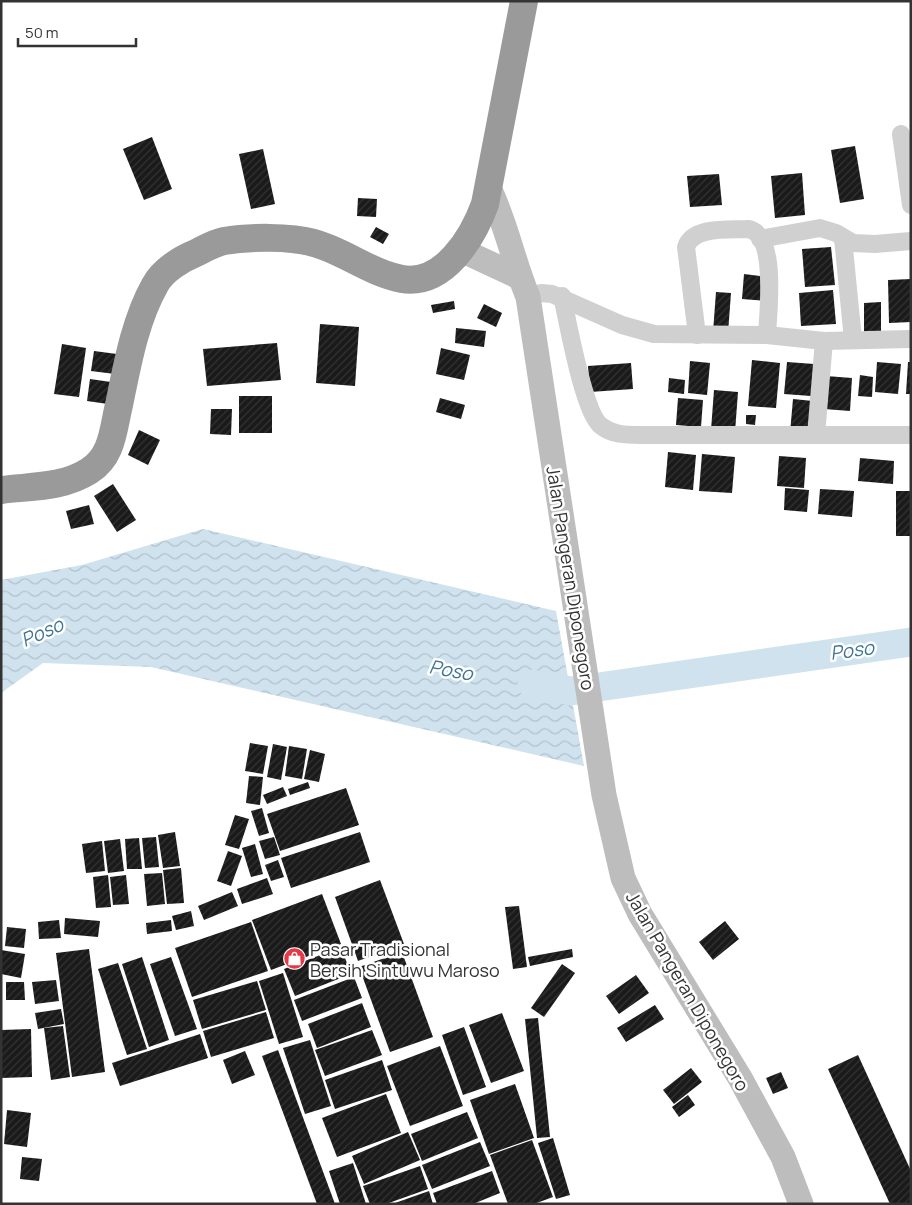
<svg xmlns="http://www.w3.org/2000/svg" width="912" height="1205" font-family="Manrope,sans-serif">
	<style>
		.water { fill: url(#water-waves) }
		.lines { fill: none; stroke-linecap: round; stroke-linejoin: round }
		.river { stroke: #cfe2ee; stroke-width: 29 }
		.building { fill: url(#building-hatch) }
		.street { stroke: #d0d0d0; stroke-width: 18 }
		.secondary { stroke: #bdbdbd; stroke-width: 25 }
		.highway { stroke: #9a9a9a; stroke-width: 28 }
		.labels { text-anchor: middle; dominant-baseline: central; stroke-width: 5; stroke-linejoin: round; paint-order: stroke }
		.street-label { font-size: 18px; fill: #333; stroke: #fff }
		.poi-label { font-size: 18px; fill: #333; stroke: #fff; text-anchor: start }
		.water-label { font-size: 19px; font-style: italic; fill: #3f7597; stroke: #fff }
	</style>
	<defs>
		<pattern id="water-waves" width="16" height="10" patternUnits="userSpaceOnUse" patternTransform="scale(1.25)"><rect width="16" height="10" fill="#cfe2ee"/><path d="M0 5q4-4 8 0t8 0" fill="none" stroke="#b2c2cd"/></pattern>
		<pattern id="building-hatch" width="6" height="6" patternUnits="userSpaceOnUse" patternTransform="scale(1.25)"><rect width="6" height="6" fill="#1a1a1a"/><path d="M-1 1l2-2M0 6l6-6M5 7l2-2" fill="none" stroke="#333"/></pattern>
	</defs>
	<rect width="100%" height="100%" fill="#fff"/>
	<!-- water -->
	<path class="water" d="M203 529 556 611 584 766 151 667 43 663 1 693V580L82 565Z"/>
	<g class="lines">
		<!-- river -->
		<path class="river" d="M532 684 571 691 911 642"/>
	</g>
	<!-- building -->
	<g class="building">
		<path d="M152 137 172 189 144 200 123 149Z"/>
		<path d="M855 146 864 199 840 203 831 150Z"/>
		<path d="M263 149 275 204 251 209 239 154Z"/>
		<path d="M802 173 805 215 775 218 771 176Z"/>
		<path d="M719 174 722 205 690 207 687 176Z"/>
		<path d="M358 198 377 199 376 217 357 216Z"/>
		<path d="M376 227 389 234 383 244 370 237Z"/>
		<path d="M831 247 835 285 805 287 802 249Z"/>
		<path d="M744 274 768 277 766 301 742 299Z"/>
		<path d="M911 279V322L889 323 888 280Z"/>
		<path d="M833 290 836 324 801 326 799 293Z"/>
		<path d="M716 292 731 293 728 333 713 332Z"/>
		<path d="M454 301 455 309 433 313 431 305Z"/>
		<path d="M881 302V335H864V303Z"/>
		<path d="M484 304 502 313 496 327 477 318Z"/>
		<path d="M320 324 359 327 355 386 316 383Z"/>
		<path d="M456 328 486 331 484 347 455 343Z"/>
		<path d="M277 343 281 380 207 386 203 349Z"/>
		<path d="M62 344 86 348 79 397 54 394Z"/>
		<path d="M441 348 470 355 464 380 436 374Z"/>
		<path d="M94 351 117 354 115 374 91 371Z"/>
		<path d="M752 360 780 363 776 408 748 406Z"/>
		<path d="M690 361 710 363 707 395 688 393Z"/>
		<path d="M787 362 814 364 811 396 784 394Z"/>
		<path d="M877 362 901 364 898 394 875 392Z"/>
		<path d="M908 362H911V394H906Z"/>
		<path d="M631 363 633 389 590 392 588 366Z"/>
		<path d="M860 375 873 377 872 397 858 396Z"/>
		<path d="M826 376 852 378 850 411 824 409Z"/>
		<path d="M669 378 685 380 684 394 668 392Z"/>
		<path d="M90 379 118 383 115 405 87 401Z"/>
		<path d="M714 390 738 392 735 432 711 430Z"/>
		<rect x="239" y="396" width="33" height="37"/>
		<path d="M440 398 465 405 461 419 436 412Z"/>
		<path d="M678 398 703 400 701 427 676 425Z"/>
		<path d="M793 399 813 401 810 434 790 433Z"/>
		<path d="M211 409H232L231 435 210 434Z"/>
		<path d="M746 415H756L755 425 746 424Z"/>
		<path d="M139 430 160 440 148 465 128 455Z"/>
		<path d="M668 452 696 455 693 490 665 487Z"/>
		<path d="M702 454 735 457 732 493 699 491Z"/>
		<path d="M779 456 806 458 804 488 777 486Z"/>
		<path d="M860 458 894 461 893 484 858 481Z"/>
		<path d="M113 484 136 520 117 532 94 496Z"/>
		<path d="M785 488 809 490 807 512 784 510Z"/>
		<path d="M820 489 854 491 852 517 818 514Z"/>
		<rect x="896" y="491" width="15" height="45"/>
		<path d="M89 505 94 524 71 529 66 511Z"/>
		<path d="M250 743 268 746 263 774 245 771Z"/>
		<path d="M273 744 287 747 281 780 267 777Z"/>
		<path d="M289 746 307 749 302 779 285 776Z"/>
		<path d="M310 750 325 754 319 782 304 779Z"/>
		<path d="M249 776 263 777 260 805 246 803Z"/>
		<path d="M308 782 310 788 290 795 288 789Z"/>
		<path d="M283 787 287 796 267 804 263 795Z"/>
		<path d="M346 788 359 825 280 851 267 814Z"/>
		<path d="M262 808 269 833 259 836 251 811Z"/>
		<path d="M235 815 249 819 239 849 225 845Z"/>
		<path d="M175 832 180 866 163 868 158 835Z"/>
		<path d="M360 832 370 862 291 888 281 858Z"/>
		<path d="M156 837 159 867 145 868 142 838Z"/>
		<path d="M274 837 280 855 265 859 259 841Z"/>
		<path d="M139 838 142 869H127L125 839Z"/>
		<path d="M120 839 124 871 108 873 104 841Z"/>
		<path d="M102 841 105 871 86 873 82 844Z"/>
		<path d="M255 844 263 874 251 877 242 848Z"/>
		<path d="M228 851 242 856 231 886 217 881Z"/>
		<path d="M278 860 284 877 271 881 265 865Z"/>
		<path d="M181 868 184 903 167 904 163 870Z"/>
		<path d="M162 873 165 904 147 906 144 874Z"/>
		<path d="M108 875 111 907 96 908 93 877Z"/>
		<path d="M126 875 129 904 113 905 110 877Z"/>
		<path d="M267 878 273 894 242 904 237 889Z"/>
		<path d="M380 880 404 944 358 961 335 897Z"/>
		<path d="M232 892 238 906 204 920 198 906Z"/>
		<path d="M322 894 341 944 271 970 252 920Z"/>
		<path d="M519 906 527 967 513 969 505 907Z"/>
		<path d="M191 911 194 926 176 930 172 916Z"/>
		<path d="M65 918 100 921 98 937 64 934Z"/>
		<path d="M59 920 61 938 39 939 38 922Z"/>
		<path d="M171 920 172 931 147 934 146 923Z"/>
		<path d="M725 921 739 939 713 960 699 942Z"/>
		<path d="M251 922 268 971 192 997 175 948Z"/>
		<path d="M7 927 26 929 24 948 5 946Z"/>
		<path d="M341 947 351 974 295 996 284 969Z"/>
		<path d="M89 949 105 1072 72 1077 56 953Z"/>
		<path d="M572 949 573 957 530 966 528 957Z"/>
		<path d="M1 950 25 954 21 978 1 974Z"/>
		<path d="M402 952 433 1037 390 1052 359 967Z"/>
		<path d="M142 957 169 1040 149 1047 122 964Z"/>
		<path d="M171 957 197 1029 175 1036 150 964Z"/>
		<path d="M118 963 147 1049 127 1055 98 969Z"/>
		<path d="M562 964 575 973 544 1017 531 1008Z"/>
		<path d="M283 973 303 1037 279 1044 259 981Z"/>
		<path d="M636 975 649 993 619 1014 606 996Z"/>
		<path d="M354 977 362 998 302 1021 294 1000Z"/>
		<path d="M56 980 59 1001 35 1004 32 982Z"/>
		<path d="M257 981 266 1010 202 1029 193 1000Z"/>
		<path d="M6 982H24L25 1000H6Z"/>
		<path d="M362 1003 371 1027 317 1048 308 1024Z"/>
		<path d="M655 1005 664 1019 626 1042 617 1028Z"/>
		<path d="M61 1009 64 1024 38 1029 35 1013Z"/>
		<path d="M266 1012 274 1038 211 1057 203 1031Z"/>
		<path d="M502 1013 524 1071 491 1083 469 1025Z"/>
		<path d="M538 1018 550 1137 537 1138 525 1019Z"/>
		<path d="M63 1026 70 1077 51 1080 44 1028Z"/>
		<path d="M464 1027 486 1087 463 1095 442 1035Z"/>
		<path d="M31 1029 32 1077 1 1078V1030Z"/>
		<path d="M372 1030 382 1055 325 1076 315 1050Z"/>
		<path d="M200 1034 208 1058 120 1086 112 1063Z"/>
		<path d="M310 1040 331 1106 305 1114 283 1048Z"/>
		<path d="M440 1046 463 1106 410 1126 387 1066Z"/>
		<path d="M278 1050 335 1204H317L262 1056Z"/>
		<path d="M245 1051 255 1075 232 1084 223 1060Z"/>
		<path d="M858 1055 911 1171V1204H890L828 1069Z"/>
		<path d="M382 1060 392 1090 335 1109 325 1080Z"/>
		<path d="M691 1068 702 1082 674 1104 663 1090Z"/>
		<path d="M781 1072 788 1088 773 1094 766 1078Z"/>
		<path d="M515 1084 534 1138 489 1154 470 1100Z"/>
		<path d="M386 1094 401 1133 337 1157 322 1118Z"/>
		<path d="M688 1095 695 1105 679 1117 672 1107Z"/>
		<path d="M7 1110 31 1113 27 1147 4 1144Z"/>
		<path d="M467 1112 478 1138 422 1161 411 1134Z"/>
		<path d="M408 1132 420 1160 364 1184 352 1156Z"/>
		<path d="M553 1138 570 1195 556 1199 538 1143Z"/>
		<path d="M532 1140 553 1197 534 1204H508L490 1155Z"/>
		<path d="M480 1142 490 1166 432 1189 422 1165Z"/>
		<path d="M22 1157 42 1159 39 1181 20 1179Z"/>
		<path d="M353 1163 366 1204H340L329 1171Z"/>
		<path d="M420 1166 428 1189 386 1204H370L363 1186Z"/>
		<path d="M492 1171 500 1193 473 1204H437L433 1193Z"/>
		<path d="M429 1191 433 1204H395V1203Z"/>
	</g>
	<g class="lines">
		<!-- street -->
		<g class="street">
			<path d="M901 134 911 205"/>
			<path d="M843 238 853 340"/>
			<path d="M760 239 820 228 836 233 853 243 875 244 911 241"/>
			<path d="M562 296C568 322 583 410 600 425 612 435 626 435 641 435H911"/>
			<path d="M528 297 541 293 552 294 622 325 654 334 767 335 824 341 911 339"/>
			<path d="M697 335 686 247C693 226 729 230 748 229 778 234 768 313 767 335"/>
			<path d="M816 435 824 341"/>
		</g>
		<!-- secondary -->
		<g class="secondary">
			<path d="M489 188C506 223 513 261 528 297L604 795 623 878 640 914 740 1078 783 1157 801 1204"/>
			<path d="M461 250 519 277"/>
		</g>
		<!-- highway -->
		<path class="highway" d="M1 490C32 486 62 488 89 471 113 456 113 429 119 405 127 366 135 320 155 285 162 271 181 259 196 253 204 249 214 243 224 241 248 237 290 236 314 243 344 251 370 273 402 279 444 286 473 237 485 204L524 1"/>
	</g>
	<!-- icons -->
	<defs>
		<symbol id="shop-disc" viewBox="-11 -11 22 22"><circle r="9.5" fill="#e63946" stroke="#fff"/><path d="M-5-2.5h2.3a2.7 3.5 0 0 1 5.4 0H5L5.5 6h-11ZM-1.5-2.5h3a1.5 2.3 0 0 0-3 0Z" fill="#fff"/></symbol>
	</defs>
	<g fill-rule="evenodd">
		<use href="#shop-disc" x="282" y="946" width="25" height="25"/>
	</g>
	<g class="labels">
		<!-- street labels -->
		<g class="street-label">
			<text transform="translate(571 578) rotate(81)">Jalan Pangeran Diponegoro</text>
			<text transform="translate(688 991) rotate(60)">Jalan Pangeran Diponegoro</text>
		</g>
		<!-- poi labels -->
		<g class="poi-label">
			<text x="310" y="949">Pasar Tradisional<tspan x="310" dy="21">Bersih Sintuwu Maroso</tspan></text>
		</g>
		<!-- water labels -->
		<g class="water-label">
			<text transform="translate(42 632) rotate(-24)">Poso</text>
			<text transform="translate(852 650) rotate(-8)">Poso</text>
			<text transform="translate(451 670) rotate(10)">Poso</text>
		</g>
	</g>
	<!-- border -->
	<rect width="912" height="1205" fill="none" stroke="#333333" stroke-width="5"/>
	<!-- scale -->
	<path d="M18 38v8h118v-8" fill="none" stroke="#333333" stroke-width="2.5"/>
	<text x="25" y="38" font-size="15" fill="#333333" stroke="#ffffff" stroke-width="4" paint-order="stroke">50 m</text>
</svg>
